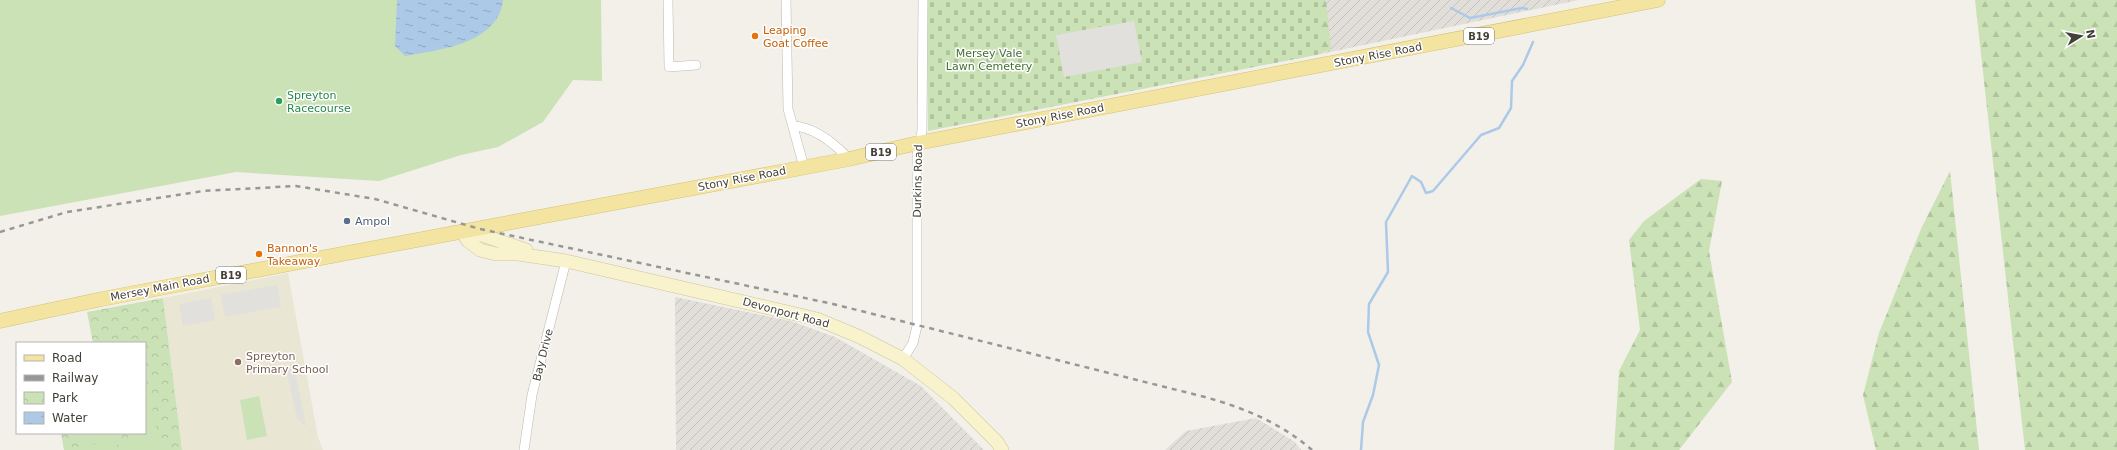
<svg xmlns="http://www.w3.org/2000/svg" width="2117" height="450" font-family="'DejaVu Sans',sans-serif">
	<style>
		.industrial { fill: url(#industrial-furrows) }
		.education { fill: #eae6d4 }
		.forest { fill: url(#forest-firs) }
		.cemetery { fill: url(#cemetery-stones) }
		.park { fill: url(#park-crowns) }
		.garden { fill: #cae2b6 }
		.parking { fill: #e1e0dd }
		.water { fill: url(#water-ripples) }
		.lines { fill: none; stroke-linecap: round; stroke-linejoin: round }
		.stream { stroke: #accae8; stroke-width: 2.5 }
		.minor-casing { stroke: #bdb9ac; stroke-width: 10 }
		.secondary-casing { stroke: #cdc59d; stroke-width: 14 }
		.primary-casing { stroke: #d6c273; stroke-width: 15 }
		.minor { stroke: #fff; stroke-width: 9 }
		.secondary { stroke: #f8f2cd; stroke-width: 13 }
		.primary { stroke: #f3e4a1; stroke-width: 14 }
		.rail { stroke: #979797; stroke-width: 2.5; stroke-dasharray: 5 5; stroke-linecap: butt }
		.food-dot { fill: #e8710a; stroke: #fff; stroke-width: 1.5 }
		.leisure-dot { fill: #2e9e5b; stroke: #fff; stroke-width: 1.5 }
		.service-dot { fill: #5c6f8a; stroke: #fff; stroke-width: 1.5 }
		.education-dot { fill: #8d6e63; stroke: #fff; stroke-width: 1.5 }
		.labels { text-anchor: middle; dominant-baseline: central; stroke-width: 3; stroke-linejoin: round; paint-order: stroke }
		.shield { fill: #fff; stroke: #7d7a74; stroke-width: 1 }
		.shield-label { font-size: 10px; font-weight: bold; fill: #454138 }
		.food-label { font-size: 11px; fill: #c56008; stroke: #fff; text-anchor: start }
		.park-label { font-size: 11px; fill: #437032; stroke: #fff }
		.street-label { font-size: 11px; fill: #454138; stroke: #fff }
		.leisure-label { font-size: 11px; fill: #27864d; stroke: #fff; text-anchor: start }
		.service-label { font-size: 11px; fill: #4e5e75; stroke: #fff; text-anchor: start }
		.education-label { font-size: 11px; fill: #785e54; stroke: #fff; text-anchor: start }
	</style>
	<defs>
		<pattern id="industrial-furrows" width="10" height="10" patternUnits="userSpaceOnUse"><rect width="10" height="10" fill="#e2dfda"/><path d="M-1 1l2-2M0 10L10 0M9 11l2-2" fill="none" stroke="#c3c1bc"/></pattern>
		<pattern id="forest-firs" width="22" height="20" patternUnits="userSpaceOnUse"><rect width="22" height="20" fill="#cae2b6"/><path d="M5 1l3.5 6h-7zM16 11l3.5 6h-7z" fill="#afc39d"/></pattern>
		<pattern id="cemetery-stones" width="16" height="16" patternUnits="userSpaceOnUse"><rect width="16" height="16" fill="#cae2b6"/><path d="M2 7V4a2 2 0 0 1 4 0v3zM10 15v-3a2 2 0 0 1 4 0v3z" fill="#afc39d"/></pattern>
		<pattern id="park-crowns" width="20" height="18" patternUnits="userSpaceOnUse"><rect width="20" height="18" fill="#cae2b6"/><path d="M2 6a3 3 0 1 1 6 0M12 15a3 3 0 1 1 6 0" fill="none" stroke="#afc39d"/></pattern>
		<pattern id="water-ripples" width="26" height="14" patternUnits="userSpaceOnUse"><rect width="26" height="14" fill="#accae8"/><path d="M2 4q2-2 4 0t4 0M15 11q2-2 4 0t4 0" fill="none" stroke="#8ea6bd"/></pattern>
	</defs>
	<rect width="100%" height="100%" fill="#f2f0e9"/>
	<!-- industrial -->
	<g class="industrial">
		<path d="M1320 0H1579L1321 54Z"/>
		<path d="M675 297 791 321 835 337 921 386 984 450H676Z"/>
		<path d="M1256 418 1295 442 1301 450H1165L1186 431Z"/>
	</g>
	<!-- education -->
	<path class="education" d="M288 273 318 437 323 450H182L163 298Z"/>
	<!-- forest -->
	<g class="forest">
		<path d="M1289 0H1326L1331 50 1297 59 1289 55Z"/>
		<path d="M1975 0H2117V450H2025Z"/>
		<path d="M1950 171 1979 450H1876L1863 395 1879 333 1921 229Z"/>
		<path d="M1701 179 1722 181 1709 251 1732 382 1679 450H1614L1619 371 1640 330 1629 240 1644 221Z"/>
	</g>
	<!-- cemetery -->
	<path class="cemetery" d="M927 0H1320L1321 54 928 131Z"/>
	<!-- park -->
	<path class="park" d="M163 298 182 450H64L61 433H145V343H93L87 312Z"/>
	<!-- garden -->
	<g class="garden">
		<path d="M0 0H601L602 81 573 80 543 122 498 147 461 155 379 181 236 172 0 216Z"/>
		<path d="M150 392 153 410 145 411V393Z"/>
		<path d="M259 396 267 436 247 440 240 400Z"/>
		<path d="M154 413 157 430 145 432V414Z"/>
		<path d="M157 432 161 450H125L123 439Z"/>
		<path d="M79 433H115L116 438 81 444Z"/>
		<path d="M116 440 118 450H82L81 447Z"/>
	</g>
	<!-- parking -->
	<g class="parking">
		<path d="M1134 21 1142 62 1064 77 1056 35Z"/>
		<path d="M277 285 281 307 225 317 221 295Z"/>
		<path d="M211 298 215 320 183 326 179 304Z"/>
		<path d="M294 365 306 426 297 419 287 372Z"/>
	</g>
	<!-- water -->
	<path class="water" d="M397 0H503C498 44 439 50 405 56L395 46Z"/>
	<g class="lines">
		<!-- stream -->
		<g class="stream">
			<path d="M1451 8 1470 18 1522 8 1527 9"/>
			<path d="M1361 450 1363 422 1373 395 1379 365 1368 332 1369 304 1388 272 1386 222 1412 176 1421 182 1426 193 1433 191 1481 135 1499 128 1511 108 1512 81 1523 65 1533 42"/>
		</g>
		<defs>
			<g id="minor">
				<path d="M668 0 669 67 696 65"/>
				<path d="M786 0 788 109 804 167"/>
				<path d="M793 126C815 127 834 143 849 159"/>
				<path d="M903 359 913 343 917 326V154L922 131 923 0"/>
				<path d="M524 450 532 395 566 261"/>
			</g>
			<g id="secondary">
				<path d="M462 232 468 241 480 250 496 254H518L566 261 817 319 860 337 903 359 953 398 997 442 1002 450"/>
				<path d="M464 233 482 235 526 250"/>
			</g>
			<path id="primary" d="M0 321 102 299 849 159 918 143 1658 0"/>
		</defs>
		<!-- minor casing -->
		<use href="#minor" class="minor-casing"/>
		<!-- secondary casing -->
		<use href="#secondary" class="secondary-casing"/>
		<!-- primary casing -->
		<use href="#primary" class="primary-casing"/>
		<!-- minor -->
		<use href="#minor" class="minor"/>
		<!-- secondary -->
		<use href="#secondary" class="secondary"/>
		<!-- primary -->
		<use href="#primary" class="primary"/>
		<!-- rail -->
		<path class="rail" d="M0 232 67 212 203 191 296 186 375 199 480 229 833 304 1205 397C1244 408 1281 423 1312 450"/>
	</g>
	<!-- markers -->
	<g class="food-dot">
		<circle cx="755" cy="36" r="4"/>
		<circle cx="259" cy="254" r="4"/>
	</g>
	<circle class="leisure-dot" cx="279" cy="101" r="4"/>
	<circle class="service-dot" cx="347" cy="221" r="4"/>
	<circle class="education-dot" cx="238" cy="362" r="4"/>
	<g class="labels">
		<!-- shield labels -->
		<g class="shield">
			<rect x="1464" y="28" width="30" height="16" rx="3"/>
			<rect x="866" y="144" width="30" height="16" rx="3"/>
			<rect x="216" y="267" width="30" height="16" rx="3"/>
		</g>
		<g class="shield-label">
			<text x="1479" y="36">B19</text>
			<text x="881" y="152">B19</text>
			<text x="231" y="275">B19</text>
		</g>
		<!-- food labels -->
		<g class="food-label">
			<text x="763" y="30">Leaping<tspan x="763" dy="13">Goat Coffee</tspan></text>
			<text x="267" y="248">Bannon's<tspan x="267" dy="13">Takeaway</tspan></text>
		</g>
		<!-- park labels -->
		<g class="park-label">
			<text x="989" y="53">Mersey Vale<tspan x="989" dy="13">Lawn Cemetery</tspan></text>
		</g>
		<!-- street labels -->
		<g class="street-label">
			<text transform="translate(1378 55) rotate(-11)">Stony Rise Road</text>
			<text transform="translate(1060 116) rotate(-11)">Stony Rise Road</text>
			<text transform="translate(742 179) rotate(-11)">Stony Rise Road</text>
			<text transform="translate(918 181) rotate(-89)">Durkins Road</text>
			<text transform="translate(160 288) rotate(-11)">Mersey Main Road</text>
			<text transform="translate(786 313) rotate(15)">Devonport Road</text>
			<text transform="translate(543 355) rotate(-76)">Bay Drive</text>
		</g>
		<!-- leisure labels -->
		<g class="leisure-label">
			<text x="287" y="95">Spreyton<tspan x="287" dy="13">Racecourse</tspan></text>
		</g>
		<!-- service labels -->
		<g class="service-label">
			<text x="355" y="221">Ampol</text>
		</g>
		<!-- education labels -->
		<g class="education-label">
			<text x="246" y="356">Spreyton<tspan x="246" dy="13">Primary School</tspan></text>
		</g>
	</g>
	<!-- legend -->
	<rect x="16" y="342" width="130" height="92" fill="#ffffff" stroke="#b5b3af"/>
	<rect x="24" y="355" width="20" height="6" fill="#f3e4a1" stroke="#b5b3af"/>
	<text x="52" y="362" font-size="12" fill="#454138">Road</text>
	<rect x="24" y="375" width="20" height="6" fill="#979797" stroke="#b5b3af"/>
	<text x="52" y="382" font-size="12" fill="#454138">Railway</text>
	<rect x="24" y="392" width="20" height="12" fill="url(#park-crowns)" stroke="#b5b3af"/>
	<text x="52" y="402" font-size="12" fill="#454138">Park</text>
	<rect x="24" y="412" width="20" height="12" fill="url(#water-ripples)" stroke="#b5b3af"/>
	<text x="52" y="422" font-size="12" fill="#454138">Water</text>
	<!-- north arrow -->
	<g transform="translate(2081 36) rotate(79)" stroke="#ffffff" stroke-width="3" paint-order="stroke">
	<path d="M0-3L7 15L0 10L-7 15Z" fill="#454138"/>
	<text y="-6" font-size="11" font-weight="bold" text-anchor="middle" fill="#454138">N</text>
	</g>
</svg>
